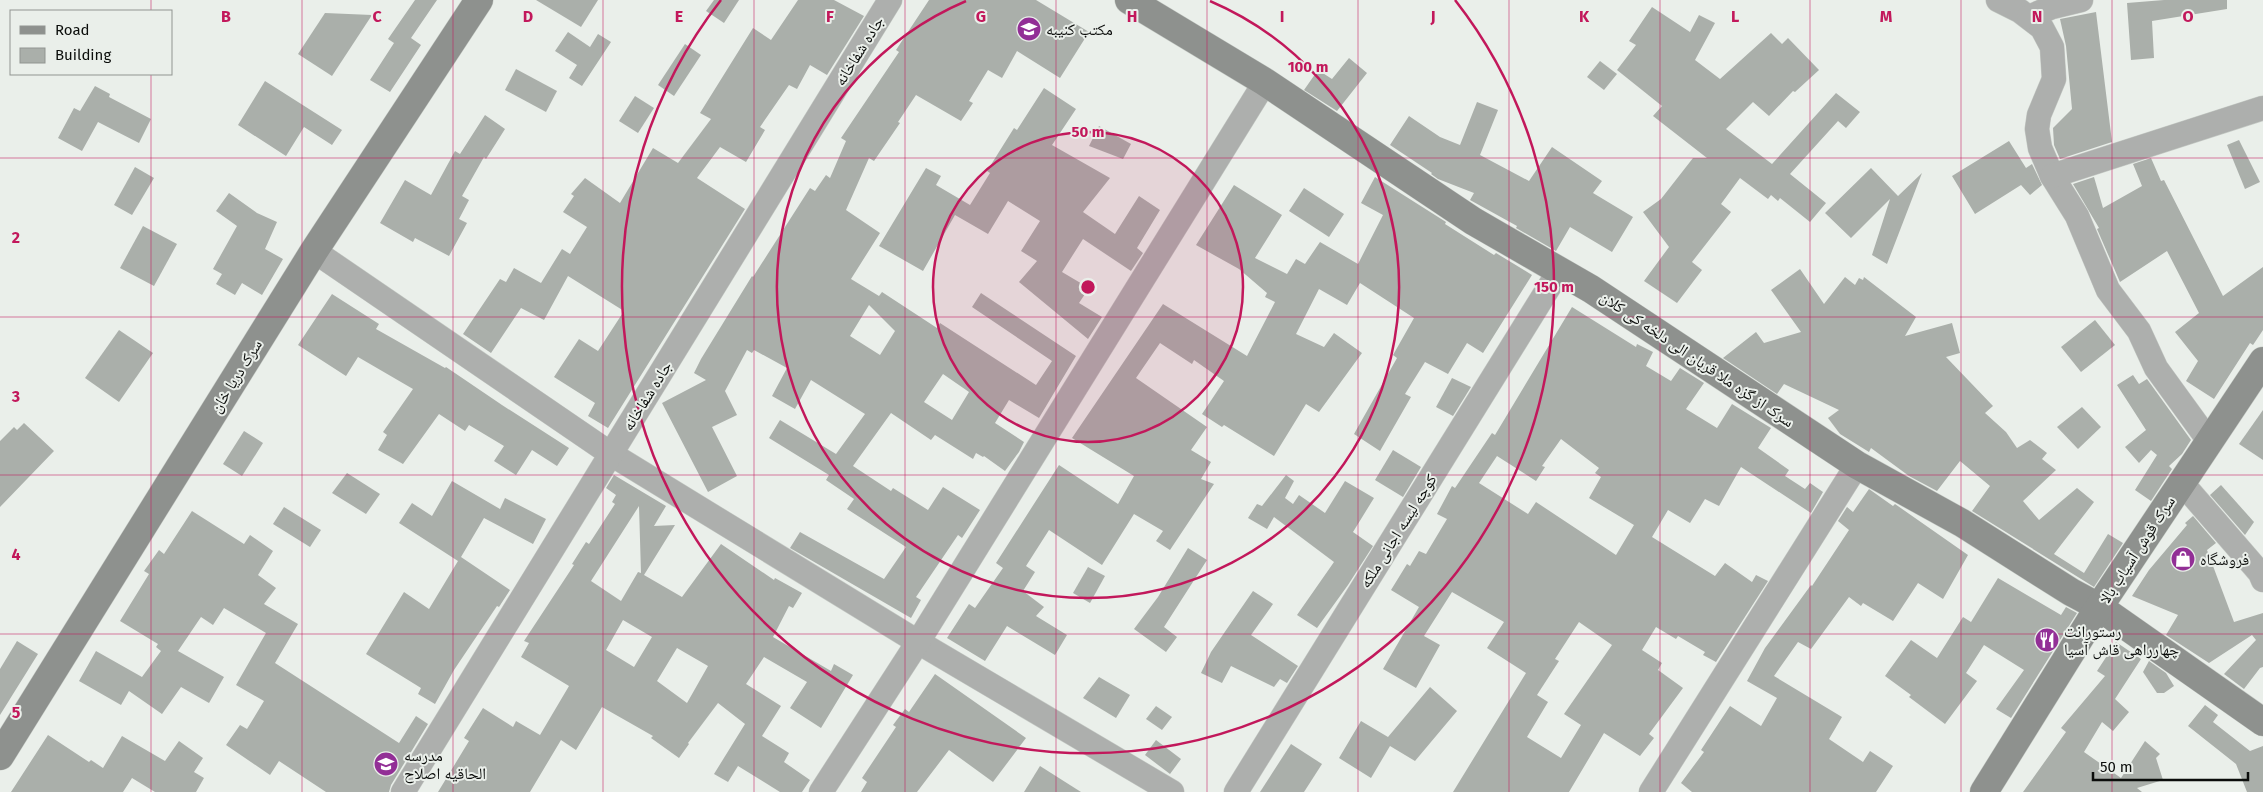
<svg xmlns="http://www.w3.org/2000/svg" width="2263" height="792" font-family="'Fira Sans','Noto Naskh Arabic',sans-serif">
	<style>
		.building { fill: #aaafaa; fill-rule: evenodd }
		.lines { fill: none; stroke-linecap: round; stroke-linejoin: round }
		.street-casing { stroke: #c6cbc6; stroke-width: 25 }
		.secondary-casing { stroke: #c6cbc6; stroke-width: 29 }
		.street { stroke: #adafad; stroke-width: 24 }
		.secondary { stroke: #8e918e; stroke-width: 28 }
		.grid { fill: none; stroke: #c2185b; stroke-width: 1; stroke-opacity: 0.55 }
		.ring { fill: none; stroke: #c2185b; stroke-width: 2.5 }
		.labels { text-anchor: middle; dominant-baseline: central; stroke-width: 4; stroke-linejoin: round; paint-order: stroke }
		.poi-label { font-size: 16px; fill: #0b0d0b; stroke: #eaefea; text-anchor: start }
		.street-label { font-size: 16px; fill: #0b0d0b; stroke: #eaefea }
		.grid-label { font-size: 16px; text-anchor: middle; font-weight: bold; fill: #c2185b; stroke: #eaefea; stroke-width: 4; stroke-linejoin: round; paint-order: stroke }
		.centre { fill: #c2185b; stroke: #eaefea; stroke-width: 2.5 }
		.ring-label { font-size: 15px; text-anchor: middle; font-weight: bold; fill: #c2185b; stroke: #eaefea; stroke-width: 4; stroke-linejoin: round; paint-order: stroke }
	</style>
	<rect width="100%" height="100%" fill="#eaefea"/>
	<!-- building -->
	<g class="building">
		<path d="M415 0H437L411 38 421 45 390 92 370 80 394 43 388 39Z"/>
		<path d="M536 0H598L581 27Z"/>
		<path d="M714 0H739L724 23 706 11Z"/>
		<path d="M798 0H834L864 16 827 75 810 65 797 89 789 85 760 127 765 130 746 162 720 147 697 178 745 209 608 428 588 416 595 403 554 377 579 339 598 351 624 311 568 276 544 320 521 308 491 353 463 334 500 279 506 282 514 268 541 283 562 249 570 254 587 227 563 212 574 196 571 194 585 178 620 203 653 148 678 163 711 119 700 113 753 28 771 40Z"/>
		<path d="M929 0H1036L1089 32 1060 78 1017 51 1002 78 988 70 969 101 973 103 961 121 916 95 898 122 900 123 874 161 869 158 846 210 880 233 851 279 879 296 882 292 937 328 940 323 1036 385 1052 361 972 307 981 293 1076 356 1039 418 1009 400 995 423 1024 442 1019 452 1005 471 984 456 983 457 976 453 973 459 935 435 931 440 891 413 853 466 891 491 893 488 928 510 943 487 980 510 962 538 958 535 916 597 921 600 911 618 790 548 800 532 884 579 906 547 847 509 854 499 826 480 829 475 769 438 780 420 836 454 865 414 811 380 795 409 772 396 787 368 754 350 752 353 747 350 725 391 737 415 712 427 737 476 708 492 662 403 706 380 694 373 701 359 752 276 753 277 810 188 815 191 826 175 830 178 846 141 841 138 899 52 896 50ZM869 305 895 331 880 355 850 336ZM943 374 969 392 952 420 924 402Z"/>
		<path d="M2164 0H2227V9L2152 21 2154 58 2131 60 2127 3Z"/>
		<path d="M1652 7 1690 32 1699 15 1715 23 1695 60 1720 79 1771 33 1782 44 1788 38 1819 70 1795 92 1793 91 1769 116 1753 102 1726 129 1772 164 1836 93 1860 112 1846 128 1838 121 1790 174 1826 203 1810 222 1780 198 1778 201 1771 195 1768 199 1740 178 1721 204 1731 212 1692 262 1702 270 1677 303 1644 281 1669 247 1643 212 1661 199 1693 158H1707L1653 116 1662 106 1617 70 1636 45 1629 41Z"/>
		<path d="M2096 12 2112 142 2060 159 2054 145 2053 128 2072 109 2066 46 2060 19Z"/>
		<path d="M325 13 372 15 332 76 298 54Z"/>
		<path d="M568 32 590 47 598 34 611 42 582 86 569 78 577 65 555 51Z"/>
		<path d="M685 44 701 55 674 96 658 85Z"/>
		<path d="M1349 58 1367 73 1337 111 1304 90 1318 70 1332 79Z"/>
		<path d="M1600 61 1617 74 1604 90 1587 77Z"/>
		<path d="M516 69 557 91 546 112 505 90Z"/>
		<path d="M265 81 342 130 332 145 304 127 286 156 238 125Z"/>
		<path d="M95 86 110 94 109 97 151 119 139 143 98 122 82 151 58 138 74 108 80 111Z"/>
		<path d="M1044 88 1076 109 1052 145 1110 178 1083 212 1115 234 1139 196 1160 210 1137 248 1143 253 1131 271 1083 239 1062 272 1089 288 1079 303 1102 317 1088 339 1019 282 1037 261 1021 251 1040 221 1008 201 988 234 955 215 923 271 879 246 926 168 941 176 936 185 970 205 990 173 987 171 1014 128 1017 130Z"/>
		<path d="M635 96 654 108 638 133 619 121Z"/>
		<path d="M1477 102 1498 110 1480 155 1529 181 1552 147 1602 181 1593 193 1633 217 1612 252 1570 227 1556 251 1516 228 1517 226 1470 200 1474 193 1438 179 1431 174 1432 173 1390 145 1409 116 1440 137 1460 145Z"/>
		<path d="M485 115 505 129 486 159 484 157 462 196 469 200 459 219 467 223 449 256 415 238 413 242 380 223 405 180 431 195 455 151 460 154Z"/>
		<path d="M1099 126 1131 144 1123 159 1089 146Z"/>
		<path d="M2239 140 2260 182 2245 189 2227 145Z"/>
		<path d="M2009 141 2026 168 2032 164 2042 185 2030 195 2021 185 1975 214 1952 176Z"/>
		<path d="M2151 158 2161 181 2164 180 2223 296 2263 267V330L2253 345 2250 343 2214 399 2186 381 2198 361 2175 332 2199 313 2167 251 2120 282 2097 229 2099 228 2073 184 2094 177 2103 208 2142 186 2133 164Z"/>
		<path d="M135 167 154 178 132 215 114 205Z"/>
		<path d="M1871 168 1898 196 1922 173 1887 264 1872 255 1890 199 1851 238 1825 213Z"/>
		<path d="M1375 177 1446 222 1445 224 1494 255 1496 253 1532 275 1483 353 1467 343 1448 374 1425 362 1405 394 1411 397 1380 451 1354 434 1397 358 1393 355 1414 318 1360 283 1347 305 1319 289 1296 334 1324 347 1334 333 1362 353 1319 412 1306 404 1274 456 1224 425 1222 427 1202 414 1224 381 1194 360 1192 364 1160 343 1136 378 1207 427 1191 450 1211 462 1201 479 1214 484 1170 550 1156 541 1163 531 1134 514 1102 565 1049 530 1026 566 1035 572 1023 591 1044 607 1036 616 1067 635 1055 655 1007 626 985 661 947 638 969 604 975 608 1003 568 996 563 1059 465 1118 504 1134 476 1072 438 1163 304 1247 356 1275 302 1265 297 1267 293 1239 269 1196 245 1234 185 1282 215 1255 258 1287 274 1296 259 1305 264 1320 242 1358 264 1383 215 1361 203Z"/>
		<path d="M1304 188 1344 214 1329 237 1289 211Z"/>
		<path d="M229 193 257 213 277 222 265 249 283 259 262 295 242 283 235 295 216 284 222 274 213 269 237 226 216 211Z"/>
		<path d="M143 226 177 244 154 286 120 268Z"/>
		<path d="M1800 269 1824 304 1845 277 1855 285 1859 278 1863 280 1864 277 1916 317 1905 336 1952 323 1960 353 1946 357 1993 406 1985 413 2006 432 2017 448 2030 440 2047 453 2042 459 2056 470 2023 501 2039 520 2077 488 2094 502 2054 554 2084 573 2108 534 2123 543 2094 587 1972 511 1990 486 1960 461 1937 491 1909 476 1871 448 1869 452 1840 434 1828 418 1839 410 1784 384 1777 394 1723 358 1756 332 1764 343 1801 332 1771 290Z"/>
		<path d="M332 294 379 324 376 329 445 368 446 367 502 405 569 448 557 466 532 450 516 475 494 461 504 446 469 425 465 431 439 414 403 464 378 450 387 435 383 432 413 389 358 357 346 376 298 345Z"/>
		<path d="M1572 307 1636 347 1637 344 1653 352 1646 366 1671 381 1680 368 1704 383 1686 409 1717 428 1732 404 1771 428 1758 448 1789 470 1785 476 1805 489 1810 483 1823 492 1811 513 1741 467 1719 506 1705 499 1690 523 1668 510 1652 537 1715 576 1725 563 1752 582 1756 575 1768 581 1716 662 1703 655 1705 652 1678 636 1676 639 1656 627 1642 650 1662 663 1658 670 1683 688 1649 734 1654 738 1640 756 1604 733 1569 792H1453L1526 673 1487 648 1504 622 1452 592 1424 636 1440 645 1416 688 1383 669 1419 607 1391 590 1407 564 1410 566 1419 551 1426 554 1447 519 1437 514 1452 486 1455 488 1492 433 1495 435ZM1561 439 1599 468 1595 473 1601 477 1589 498 1634 525 1616 555 1536 502 1528 514 1479 483 1497 456 1536 481 1545 467 1542 466ZM1579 622 1612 645 1564 714 1581 725 1561 758 1527 737 1548 702 1537 695 1559 661 1555 659Z"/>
		<path d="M2095 320 2115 345 2081 372 2061 347Z"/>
		<path d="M119 330 153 353 119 402 85 378Z"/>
		<path d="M2133 375 2139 384 2147 379 2191 440 2182 454 2169 466 2172 469 2151 501 2135 490 2157 455 2151 450 2139 463 2125 447 2146 430 2117 385Z"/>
		<path d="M1452 378 1471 387 1453 416 1436 407Z"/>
		<path d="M2082 407 2101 427 2078 449 2057 427Z"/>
		<path d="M2263 410V460L2239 444Z"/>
		<path d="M24 423 54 451 0 507V441L14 427 17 430Z"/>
		<path d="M244 431 263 443 242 476 223 464Z"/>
		<path d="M1393 450 1421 467 1403 497 1375 480Z"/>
		<path d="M347 473 380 494 366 514 332 493Z"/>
		<path d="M614 475 666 506 654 526 675 525 644 575 682 597 721 544 774 580 775 578 802 593 793 608 789 606 773 637 831 671 834 664 853 675 821 728 790 708 807 682 764 657 746 684 781 706 762 736 789 753 784 762 810 780 802 792H780L738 766 728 782 714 774 745 724 718 703 688 743 689 744 679 758 651 738 653 736 602 707 576 750 561 740 530 792H438L469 741 464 738 483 708 513 727 516 721 540 735 569 686 521 657 529 643 524 641 574 565 572 564 586 542 589 544 615 504 612 502 616 495 606 488ZM639 506 641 573 638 572 621 601 591 581ZM623 620 652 637 634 667 606 650ZM677 648 708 666 687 703 657 681Z"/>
		<path d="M1286 475 1294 481 1285 498 1293 504 1299 495 1325 513 1345 481 1374 498 1353 532 1373 546 1348 585 1317 628 1297 615 1334 562 1274 517 1267 529 1248 518 1257 504 1262 506Z"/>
		<path d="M452 481 500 509 505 498 546 519 533 544 484 518 461 557 510 590 499 607 497 606 454 670 435 704 418 694 421 688 366 654 404 592 429 609 458 561 399 523 412 503 432 516Z"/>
		<path d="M2221 485 2254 522 2245 535 2210 495Z"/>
		<path d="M1869 489 1893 506 1895 504 1968 555 1943 599 1918 583 1893 621 1863 603 1861 606 1849 597 1811 649 1798 642 1774 676 1842 717 1829 739 1863 762 1870 751 1893 766 1876 792H1692L1681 783 1704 752 1701 750 1730 706 1761 726 1777 698 1747 681 1765 648 1811 585 1812 586 1849 530 1838 521 1847 507 1853 512Z"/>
		<path d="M284 507 321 530 310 547 273 524Z"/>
		<path d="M192 511 244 544 250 535 273 551 258 575 276 588 264 604 298 624 275 663 399 743 416 716 428 724 391 785 389 792H326L279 761 270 775 226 745 240 725 247 729 264 701 236 685 266 633 224 608 213 625 201 617 178 651 224 677 209 703 181 687 162 714 129 691 121 705 79 681 96 651 142 677 161 651 156 647 158 644 120 621 149 574 144 571 159 550 164 554Z"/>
		<path d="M2193 516 2216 543 2207 550 2234 622 2263 613V667L2260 668 2244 689 2224 674 2256 640 2252 635 2209 663 2166 635 2178 615 2132 596 2149 570 2187 525 2185 523Z"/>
		<path d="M1188 548 1207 560 1164 627 1177 637 1166 652 1134 629 1158 597Z"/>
		<path d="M1088 567 1105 576 1090 603 1073 593Z"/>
		<path d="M1998 578 2061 615 2066 607 2077 613 2011 718 1996 709 2024 670 1984 645 1966 673 1977 681 1945 724 1909 697 1911 695 1885 676 1911 640 1937 658 1963 617 1971 622Z"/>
		<path d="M1253 591 1273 604 1251 635 1298 666 1287 683 1280 679 1274 687 1231 666 1222 683 1201 673 1211 652Z"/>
		<path d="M17 641 38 654 0 715V669Z"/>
		<path d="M2116 642 2141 659 2115 699 2129 712 2113 731 2102 722 2084 752 2121 778 2145 741 2160 754 2156 758 2163 780 2137 788 2142 792H2023L2066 732 2061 728 2105 676 2097 671Z"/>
		<path d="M2149 661 2166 673 2174 686 2164 693H2157L2143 672Z"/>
		<path d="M935 674 1026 738 993 782 949 750 917 792H861L867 782 862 778 896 727 893 725 905 709 909 712Z"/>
		<path d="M1099 677 1130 695 1116 718 1083 698Z"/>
		<path d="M1430 687 1457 711 1415 761 1390 746 1371 778 1339 758 1361 721 1388 737Z"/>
		<path d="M2205 705 2218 715 2213 722 2250 751 2263 746V792H2247L2236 764 2188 726Z"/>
		<path d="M1156 706 1172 717 1162 730 1146 719Z"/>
		<path d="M48 735 89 762 91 760 103 768 122 736 165 761 179 741 203 758 194 772 204 778 196 792H155L132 778 123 792H11Z"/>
		<path d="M1156 740 1181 759 1170 774 1145 755Z"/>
		<path d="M1291 744 1322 764 1304 792H1260Z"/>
		<path d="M1040 766 1081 792H1024Z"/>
	</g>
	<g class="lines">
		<defs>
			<g id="street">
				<path d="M1998 0 2020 11 2042 28 2052 47 2054 79 2039 115 2037 129 2040 148 2052 176 2077 216 2108 290 2139 331 2156 368 2209 441"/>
				<path d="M2029 17 2052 7 2081 0"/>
				<path d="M2052 176 2263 108"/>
				<path d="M314 251 611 454 918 642 1172 792"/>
				<path d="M2182 483 2260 573 2263 580"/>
				<path d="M403 792 890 0"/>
				<path d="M821 792 918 642 1265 82"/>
				<path d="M1236 792 1559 271"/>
				<path d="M1651 792 1857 465"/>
			</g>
			<g id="secondary">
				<path d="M1129 0 1265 82 1473 221 1591 289 1857 465 1962 523 2071 592 2099 607 2263 722"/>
				<path d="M0 756 314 251 479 0"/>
				<path d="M1984 792 2099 607 2263 361"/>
			</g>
		</defs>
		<!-- street casing -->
		<use href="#street" class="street-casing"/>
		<!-- secondary casing -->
		<use href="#secondary" class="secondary-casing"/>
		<!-- street -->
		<use href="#street" class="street"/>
		<!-- secondary -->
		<use href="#secondary" class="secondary"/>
	</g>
	<!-- grid -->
	<path class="grid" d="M151 0V11M302 0V792M453 0V792M603 0V792M754 0V792M905 0V792M1056 0V792M1207 0V792M1358 0V792M1509 0V792M1660 0V792M1810 0V792M1961 0V792M2112 0V792M151 74V792M0 158H2263M0 317H2263M0 475H2263M0 634H2263"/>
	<!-- distance rings -->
	<circle cx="1088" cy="287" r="155" fill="#c2185b" fill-opacity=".12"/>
	<g class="ring">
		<circle cx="1088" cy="287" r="155"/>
		<path d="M1210 1A311 311 0 1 1 966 1"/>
		<path d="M1455 0A466 466 0 1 1 721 0"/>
	</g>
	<!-- icons -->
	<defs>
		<symbol id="school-disc" viewBox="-11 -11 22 22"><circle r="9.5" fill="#922f96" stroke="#eaefea"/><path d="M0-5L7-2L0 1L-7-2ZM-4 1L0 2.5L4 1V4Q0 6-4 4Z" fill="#fff"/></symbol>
		<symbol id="shop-disc" viewBox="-11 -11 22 22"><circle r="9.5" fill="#922f96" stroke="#eaefea"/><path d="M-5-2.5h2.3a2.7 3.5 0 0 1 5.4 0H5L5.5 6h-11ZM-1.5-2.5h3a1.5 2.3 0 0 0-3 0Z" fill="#fff"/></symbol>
		<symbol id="restaurant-disc" viewBox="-11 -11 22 22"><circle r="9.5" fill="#922f96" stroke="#eaefea"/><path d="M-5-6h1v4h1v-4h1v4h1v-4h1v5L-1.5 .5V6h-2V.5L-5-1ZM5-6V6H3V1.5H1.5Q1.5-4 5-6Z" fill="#fff"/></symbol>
	</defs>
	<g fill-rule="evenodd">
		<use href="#school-disc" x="1015" y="15" width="28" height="28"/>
		<use href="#shop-disc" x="2169" y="545" width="28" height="28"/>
		<use href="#restaurant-disc" x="2033" y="626" width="28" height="28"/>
		<use href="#school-disc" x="372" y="750" width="28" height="28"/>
	</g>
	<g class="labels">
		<!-- poi labels -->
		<g class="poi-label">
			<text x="1046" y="29">مکتب کنیبه</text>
			<text x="2200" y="559">فروشگاه</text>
			<text x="2064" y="631">رستورانت<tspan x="2064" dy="18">چهارراهی قاش آسیا</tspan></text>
			<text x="404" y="755">مدرسه<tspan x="404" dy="18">الحاقیه اصلاح</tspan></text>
		</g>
		<!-- street labels -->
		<g class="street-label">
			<text transform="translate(859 51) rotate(-58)">جاده شفاخانه</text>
			<text transform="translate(1697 359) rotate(34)">سرک از گزه ملا قربان الی دلخه کی کلان</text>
			<text transform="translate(236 376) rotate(-58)">سرک دریا خان</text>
			<text transform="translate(647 396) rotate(-58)">جاده شفاخانه</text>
			<text transform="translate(1398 531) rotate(-58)">کوچه لیسه اجانی ملکه</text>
			<text transform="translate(2137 550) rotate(-57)">سرک قوش آسیاب بالا</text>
		</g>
	</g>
	<g class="grid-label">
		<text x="226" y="22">B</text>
		<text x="377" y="22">C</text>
		<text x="528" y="22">D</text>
		<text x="679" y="22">E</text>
		<text x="830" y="22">F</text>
		<text x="981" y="22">G</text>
		<text x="1132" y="22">H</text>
		<text x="1282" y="22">I</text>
		<text x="1433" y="22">J</text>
		<text x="1584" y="22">K</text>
		<text x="1735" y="22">L</text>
		<text x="1886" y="22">M</text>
		<text x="2037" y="22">N</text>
		<text x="2188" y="22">O</text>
		<text x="16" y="243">2</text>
		<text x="16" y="402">3</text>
		<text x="16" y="560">4</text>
		<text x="16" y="718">5</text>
	</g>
	<circle cx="1088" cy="287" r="8" class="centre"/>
	<g class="ring-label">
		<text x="1308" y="72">100 m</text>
		<text x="1088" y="137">50 m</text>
		<text x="1554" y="292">150 m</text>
	</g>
	<!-- legend -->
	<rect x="10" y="10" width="162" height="65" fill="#eaefea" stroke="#919591"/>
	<rect x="20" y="26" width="25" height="8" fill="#8e918e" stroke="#919591"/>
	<text x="55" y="35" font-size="15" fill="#0b0d0b">Road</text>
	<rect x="20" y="48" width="25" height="15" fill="#aaafaa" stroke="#919591"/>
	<text x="55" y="60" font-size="15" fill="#0b0d0b">Building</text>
	<!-- scale -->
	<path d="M2093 772v8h155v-8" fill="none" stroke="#0b0d0b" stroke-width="2.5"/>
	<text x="2100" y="772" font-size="15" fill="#0b0d0b" stroke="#eaefea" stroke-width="4" paint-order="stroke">50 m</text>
</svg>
